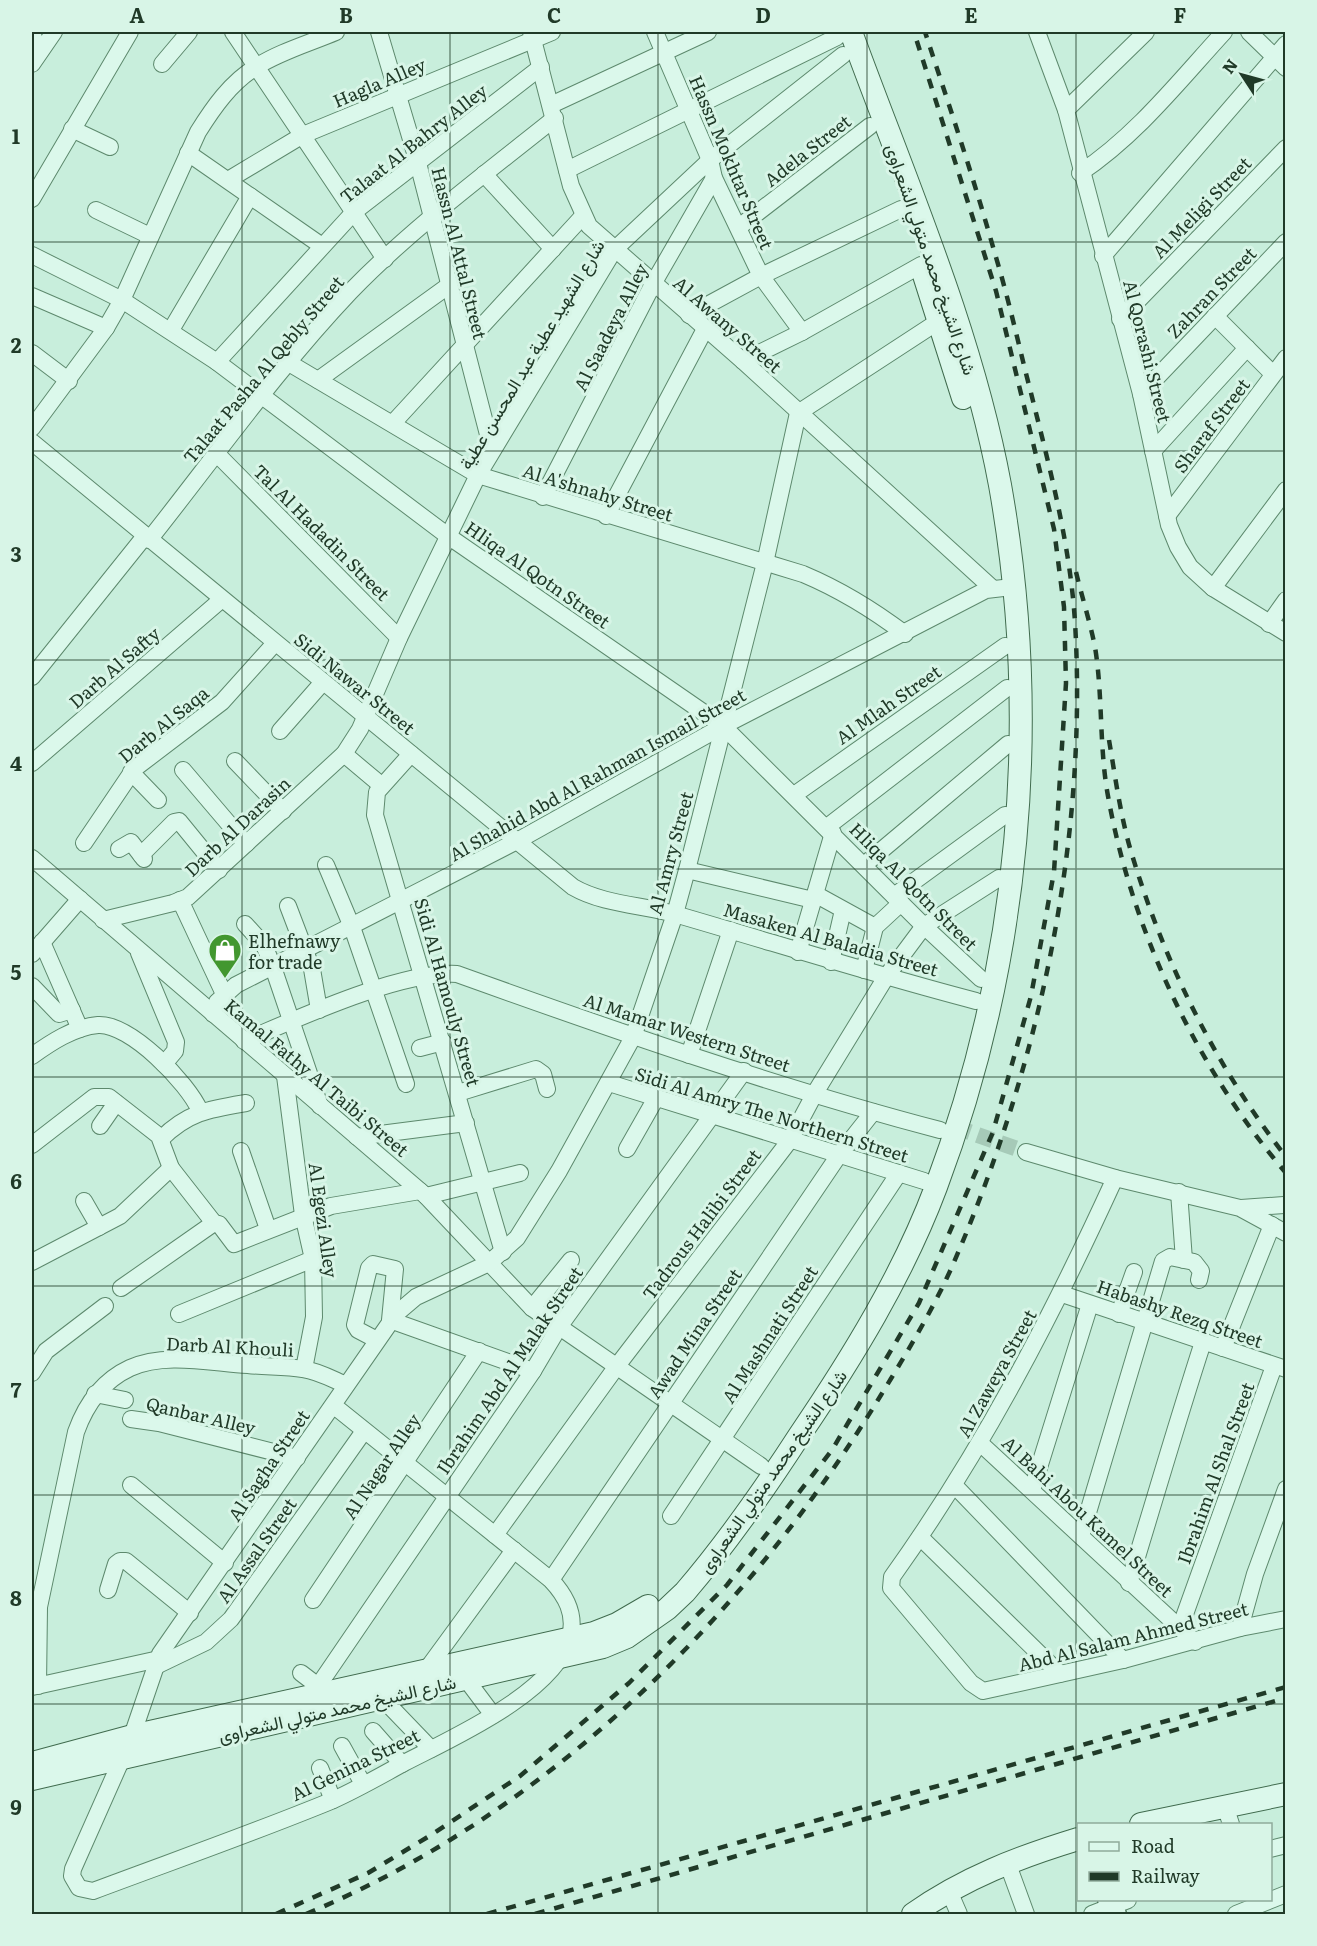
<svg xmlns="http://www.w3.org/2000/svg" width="1317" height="1946" font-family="Literata,Vazirmatn,serif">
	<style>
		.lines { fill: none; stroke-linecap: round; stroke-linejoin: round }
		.street-tunnel { stroke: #a6cab8; stroke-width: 16; stroke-dasharray: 16 8; stroke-linecap: butt }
		.street-casing { stroke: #5d896d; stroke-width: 18 }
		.secondary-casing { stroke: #406b4e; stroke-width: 24 }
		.street { stroke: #dbf8eb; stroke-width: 16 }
		.secondary { stroke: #dbf8eb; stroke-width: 22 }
		.rail { stroke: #203a28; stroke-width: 4.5; stroke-dasharray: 10 10; stroke-linecap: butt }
		.grid { fill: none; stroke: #203a28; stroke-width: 1.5; stroke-opacity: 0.55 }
		.labels { text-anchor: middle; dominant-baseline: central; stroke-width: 6; stroke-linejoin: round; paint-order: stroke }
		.street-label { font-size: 18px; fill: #203a28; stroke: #d8f5e7 }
		.poi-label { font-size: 18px; fill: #203a28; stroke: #d8f5e7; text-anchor: start }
		.neatline { fill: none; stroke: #203a28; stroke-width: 2 }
		.grid-label { font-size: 20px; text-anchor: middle; font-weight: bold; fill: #203a28 }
	</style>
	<rect width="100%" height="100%" fill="#c8eedc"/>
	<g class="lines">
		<!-- street-tunnel -->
		<path class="street-tunnel" d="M955 1127 1026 1152"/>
		<defs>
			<g id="street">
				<path d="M32 32 39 53"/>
				<path d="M233 32 385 259"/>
				<path d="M379 32 418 163 492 450"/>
				<path d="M531 32 571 186 589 226 743 361 992 588"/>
				<path d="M655 32 710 160 714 178 761 276 802 332"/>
				<path d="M1037 32 1066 110 1141 394 1169 525 1178 547 1190 567 1213 588 1286 633"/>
				<path d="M1249 32 1286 68"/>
				<path d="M32 64 54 32"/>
				<path d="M162 64 189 32"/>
				<path d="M551 105 708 32"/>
				<path d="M1066 110 1146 32"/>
				<path d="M72 129 110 147"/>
				<path d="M188 153 322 246"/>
				<path d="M567 170 837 37"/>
				<path d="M1080 173C1137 135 1179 81 1224 32"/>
				<path d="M484 174 553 249"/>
				<path d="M228 180 303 135 552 32"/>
				<path d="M32 199 130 32"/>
				<path d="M96 210 150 236"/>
				<path d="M739 227 870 126"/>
				<path d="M32 255 122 300 217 362 448 536 723 726 924 926 981 979"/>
				<path d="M1103 256 1286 44"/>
				<path d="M32 296 106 328"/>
				<path d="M689 315 761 276 901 209"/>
				<path d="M1215 316 1273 374"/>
				<path d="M1120 319 1286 148"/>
				<path d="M171 330 250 196"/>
				<path d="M32 353 69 381"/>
				<path d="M743 361 802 332 921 265"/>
				<path d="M217 362 354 212 541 67"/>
				<path d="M289 363 478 475 803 574C841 590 872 609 905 634"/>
				<path d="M318 380 448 286"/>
				<path d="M1141 394 1286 242"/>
				<path d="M393 423 583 216"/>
				<path d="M32 428 106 328 122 300 198 132C213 108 231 82 256 67 279 52 310 43 336 32"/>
				<path d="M32 442 573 887C604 905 645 905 678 915 778 944 876 975 976 1001"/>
				<path d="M1153 451 1247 348"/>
				<path d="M217 454 399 638"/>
				<path d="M543 497 653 284 714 178"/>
				<path d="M606 516 705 329"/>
				<path d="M1167 516 1286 358"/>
				<path d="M149 540C215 457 277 369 350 292 412 228 485 174 555 118"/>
				<path d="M1213 588 1286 490"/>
				<path d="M1269 624 1286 600"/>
				<path d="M32 677 145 536"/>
				<path d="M280 731 323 682"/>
				<path d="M344 754 381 785"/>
				<path d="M411 754 377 792 375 815 503 1252"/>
				<path d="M235 761 283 811"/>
				<path d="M32 763 221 600"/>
				<path d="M183 770 246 844"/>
				<path d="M131 772 158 800"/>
				<path d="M794 795 1005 646"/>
				<path d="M827 827 1007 688"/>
				<path d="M84 843 134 769 222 702 275 643"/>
				<path d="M119 849 131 842 144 859"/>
				<path d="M141 855 174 822 179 821 219 870"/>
				<path d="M32 858 426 1196 532 1308 761 1466"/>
				<path d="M326 865 352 927 406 1084"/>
				<path d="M864 865 1008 744"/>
				<path d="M687 870 813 900"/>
				<path d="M815 894 875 927"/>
				<path d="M894 896 1005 815"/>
				<path d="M180 900 224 994"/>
				<path d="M288 906 312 969 319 1010"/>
				<path d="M103 920 173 903 188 897 344 754 360 729 399 638 478 475 614 250 710 160 843 55"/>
				<path d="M245 924 264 945 273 967 320 1106"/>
				<path d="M42 942 80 1029"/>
				<path d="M798 952 833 833"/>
				<path d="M139 953 176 1042 175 1051 164 1064"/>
				<path d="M32 954 80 899"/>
				<path d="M831 962 843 910"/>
				<path d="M864 970 875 927 901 903"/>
				<path d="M32 986 59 1014 72 1010"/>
				<path d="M213 1014 217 1002 236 985 517 841 723 726 986 590 1012 587"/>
				<path d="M244 1041C299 1018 400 971 457 974 616 1031 776 1087 940 1130"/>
				<path d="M420 1048 443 1042"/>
				<path d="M689 1055 731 930"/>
				<path d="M32 1056C50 1043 74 1027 98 1025 130 1023 188 1083 200 1111"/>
				<path d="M285 1076 303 1215 313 1259 314 1317 304 1369"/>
				<path d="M609 1083 924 1181"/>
				<path d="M458 1093 536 1069 543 1074 547 1089"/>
				<path d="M100 1126 116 1103"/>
				<path d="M357 1137 466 1123"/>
				<path d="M161 1139C188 1112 210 1109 246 1103"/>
				<path d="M32 1145 94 1097H109L159 1136 171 1168 214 1223"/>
				<path d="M627 1149 656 1098"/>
				<path d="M241 1151 268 1229"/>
				<path d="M1026 1152 1115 1178 1240 1208 1286 1233"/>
				<path d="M1115 1178C1051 1318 982 1451 892 1577L891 1588 971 1683 983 1691 1123 1660 1240 1628 1286 1619"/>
				<path d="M1179 1192 1184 1260"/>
				<path d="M426 1196 520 1173"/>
				<path d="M84 1201 99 1227"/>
				<path d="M1241 1208 1284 1205"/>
				<path d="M32 1262 120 1216 171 1168"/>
				<path d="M121 1288 214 1223 219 1224 234 1244 331 1206 420 1191"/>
				<path d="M1062 1294 1286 1369"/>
				<path d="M532 1308 571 1260"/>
				<path d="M179 1314 313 1259"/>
				<path d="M1119 1314 1134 1272"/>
				<path d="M377 1340 358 1330 355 1325 369 1268 373 1264 395 1269 390 1320 533 1371"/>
				<path d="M1223 1348 1272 1225"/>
				<path d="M32 1373 46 1351 105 1306"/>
				<path d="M95 1394 125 1400"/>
				<path d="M333 1405 551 1580C566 1596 576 1614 570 1637 555 1693 452 1738 404 1763 380 1776 356 1790 331 1801 253 1833 173 1861 93 1891L79 1888 72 1876 73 1869 132 1736 160 1654 396 1314 416 1297 489 1263 517 1238 559 1171 633 1037 675 914 687 870 765 563 798 413 939 321"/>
				<path d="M131 1419 159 1423 297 1458"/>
				<path d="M980 1443 1195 1642"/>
				<path d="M131 1485 225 1563"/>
				<path d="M954 1485 1123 1660"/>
				<path d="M1032 1490 1090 1304"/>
				<path d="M671 1516 899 1173"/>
				<path d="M495 1535 617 1366 790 1140 815 1093 886 977 924 926 999 878"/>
				<path d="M1081 1536 1163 1261 1170 1257 1194 1262 1201 1271 1199 1280"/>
				<path d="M920 1537 1060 1674"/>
				<path d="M551 1580 839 1155 873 1112"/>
				<path d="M1129 1583C1154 1502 1177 1422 1203 1342"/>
				<path d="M108 1590 116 1564 120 1561H126L190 1613"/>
				<path d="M313 1600 479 1351"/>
				<path d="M1180 1628 1274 1366"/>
				<path d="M1240 1628 1255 1574 1286 1489"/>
				<path d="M156 1666 206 1642 231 1619 364 1431"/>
				<path d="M427 1669 514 1550"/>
				<path d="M301 1673 318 1686"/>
				<path d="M466 1679 493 1715"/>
				<path d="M38 1686 39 1607 76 1432C86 1404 102 1381 130 1368 165 1352 211 1363 248 1365 266 1367 285 1366 303 1369 318 1371 332 1379 346 1385"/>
				<path d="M32 1687 159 1659"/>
				<path d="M312 1695 533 1371 559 1327 744 1071"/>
				<path d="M381 1697 431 1749"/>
				<path d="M373 1731 402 1764"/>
				<path d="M342 1746 363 1784"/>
				<path d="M320 1768 333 1800"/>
				<path d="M1225 1806 1231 1824"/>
				<path d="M1270 1849 1286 1845"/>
				<path d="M1007 1862 1026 1914"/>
				<path d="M949 1891 959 1914"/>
				<path d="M1092 1914 1128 1900"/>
				<path d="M1236 1914 1286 1894"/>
			</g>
			<g id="secondary">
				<path d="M923 272 963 398"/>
				<path d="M32 1763 132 1736 594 1633 617 1624 648 1606"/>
				<path d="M32 1779 603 1647 627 1637 667 1609 685 1592C727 1543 764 1490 799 1436 852 1358 903 1275 936 1187 1020 963 1042 721 1000 485 971 329 905 180 851 32"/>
				<path d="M1141 1824 1286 1794"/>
				<path d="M1109 1900 1115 1914"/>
				<path d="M913 1914C964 1878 1019 1857 1078 1839"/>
			</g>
		</defs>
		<!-- street casing -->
		<use href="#street" class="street-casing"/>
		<!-- secondary casing -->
		<use href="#secondary" class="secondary-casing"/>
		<!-- street -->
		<use href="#street" class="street"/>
		<!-- secondary -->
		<use href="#secondary" class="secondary"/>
		<!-- rail -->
		<g class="rail">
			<path d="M1076 572C1082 597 1090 622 1095 647 1103 696 1099 747 1108 796 1132 931 1197 1069 1286 1173"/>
			<path d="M1109 740C1115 775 1120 813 1130 848 1163 960 1214 1064 1286 1157"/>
			<path d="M276 1914 368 1873 431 1835 520 1776 629 1683 727 1585 832 1450 919 1303 993 1132 1031 996 1054 872 1066 683 1064 607 1054 529 996 291 914 32"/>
			<path d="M306 1914C548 1813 746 1617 881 1395 906 1354 931 1313 951 1269 1039 1068 1088 842 1075 622 1070 544 1050 469 1031 393 1019 347 1009 300 995 254 974 179 949 105 925 32"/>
			<path d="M487 1914 1286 1687"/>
			<path d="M535 1914 1286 1698"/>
		</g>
	</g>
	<!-- grid -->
	<path class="grid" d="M242 32V1914M450 32V1914M658 32V1914M867 32V1914M1076 32V1914M32 242H1286M32 451H1286M32 660H1286M32 869H1286M32 1077H1286M32 1286H1286M32 1495H1286M32 1704H1286"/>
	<!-- icons -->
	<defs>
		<symbol id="shop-pin" viewBox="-11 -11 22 30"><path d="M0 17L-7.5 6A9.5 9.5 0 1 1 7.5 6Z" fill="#42972f" stroke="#d8f5e7"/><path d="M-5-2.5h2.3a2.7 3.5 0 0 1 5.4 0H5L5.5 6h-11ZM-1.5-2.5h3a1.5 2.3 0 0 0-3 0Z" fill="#fff"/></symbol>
	</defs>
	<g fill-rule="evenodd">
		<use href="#shop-pin" x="206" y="931" width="38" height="52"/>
	</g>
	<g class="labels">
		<!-- street labels -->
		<g class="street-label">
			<text transform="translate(379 82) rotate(-23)">Hagla Alley</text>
			<text transform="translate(413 143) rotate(-38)">Talaat Al Bahry Alley</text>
			<text transform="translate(807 150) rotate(-38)">Adela Street</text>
			<text transform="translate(732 162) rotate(67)">Hassn Mokhtar Street</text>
			<text transform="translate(1201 207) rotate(-46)">Al Meligi Street</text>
			<text transform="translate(460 253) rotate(76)">Hassn Al Attal Street</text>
			<text transform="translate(932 259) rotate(71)">شارع الشيخ محمد متولي الشعراوى</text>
			<text transform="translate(1211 292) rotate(-46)">Zahran Street</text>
			<text transform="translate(728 324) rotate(41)">Al Awany Street</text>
			<text transform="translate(610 327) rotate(-63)">Al Saadeya Alley</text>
			<text transform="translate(1148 351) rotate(76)">Al Qorashi Street</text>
			<text transform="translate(531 354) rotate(-59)">شارع الشهيد عطية عبد المحسن عطية</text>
			<text transform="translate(263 369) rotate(-50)">Talaat Pasha Al Qebly Street</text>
			<text transform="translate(1211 425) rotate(-53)">Sharaf Street</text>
			<text transform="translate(598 492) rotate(17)">Al A'shnahy Street</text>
			<text transform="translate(322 532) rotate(45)">Tal Al Hadadin Street</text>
			<text transform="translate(538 574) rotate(35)">Hliqa Al Qotn Street</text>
			<text transform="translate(114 667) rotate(-41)">Darb Al Safty</text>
			<text transform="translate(355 683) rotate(39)">Sidi Nawar Street</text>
			<text transform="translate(888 704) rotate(-35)">Al Mlah Street</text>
			<text transform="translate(163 724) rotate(-39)">Darb Al Saqa</text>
			<text transform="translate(597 774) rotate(-29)">Al Shahid Abd Al Rahman Ismail Street</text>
			<text transform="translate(237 826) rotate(-43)">Darb Al Darasin</text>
			<text transform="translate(670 853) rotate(-75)">Al Amry Street</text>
			<text transform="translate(914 886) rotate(45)">Hliqa Al Qotn Street</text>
			<text transform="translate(831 939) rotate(16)">Masaken Al Baladia Street</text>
			<text transform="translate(448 992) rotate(74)">Sidi Al Hamouly Street</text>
			<text transform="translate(687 1032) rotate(18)">Al Mamar Western Street</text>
			<text transform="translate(317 1077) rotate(40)">Kamal Fathy Al Taibi Street</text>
			<text transform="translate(772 1114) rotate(17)">Sidi Al Amry The Northern Street</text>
			<text transform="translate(324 1220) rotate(82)">Al Egezi Alley</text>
			<text transform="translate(701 1224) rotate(-53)">Tadrous Halibi Street</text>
			<text transform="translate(1180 1313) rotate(19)">Habashy Rezq Street</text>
			<text transform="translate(694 1333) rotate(-56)">Awad Mina Street</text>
			<text transform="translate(769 1334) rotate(-57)">Al Mashnati Street</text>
			<text transform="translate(230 1346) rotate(3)">Darb Al Khouli</text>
			<text transform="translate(509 1370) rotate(-56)">Ibrahim Abd Al Malak Street</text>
			<text transform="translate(996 1373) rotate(-61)">Al Zaweya Street</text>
			<text transform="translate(201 1415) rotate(13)">Qanbar Alley</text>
			<text transform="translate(268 1465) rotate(-56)">Al Sagha Street</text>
			<text transform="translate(381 1466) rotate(-56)">Al Nagar Alley</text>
			<text transform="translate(772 1471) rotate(-55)">شارع الشيخ محمد متولي الشعراوى</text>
			<text transform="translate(1215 1473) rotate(-70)">Ibrahim Al Shal Street</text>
			<text transform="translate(1088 1516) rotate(43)">Al Bahi Abou Kamel Street</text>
			<text transform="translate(256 1550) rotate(-55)">Al Assal Street</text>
			<text transform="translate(1133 1636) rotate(-14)">Abd Al Salam Ahmed Street</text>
			<text transform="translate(337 1708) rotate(-13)">شارع الشيخ محمد متولي الشعراوى</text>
			<text transform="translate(355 1764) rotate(-26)">Al Genina Street</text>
		</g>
		<!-- poi labels -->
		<g class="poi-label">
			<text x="248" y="940">Elhefnawy<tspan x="248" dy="21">for trade</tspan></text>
		</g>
	</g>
	<!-- border -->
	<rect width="1317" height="1946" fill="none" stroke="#d8f5e7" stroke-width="66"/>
	<!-- legend -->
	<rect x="1077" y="1823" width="195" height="78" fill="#d8f5e7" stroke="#8eaa9b" stroke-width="1.5"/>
	<rect x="1089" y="1842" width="30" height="9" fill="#dbf8eb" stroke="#8eaa9b" stroke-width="1.5"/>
	<text x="1131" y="1853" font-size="18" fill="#203a28">Road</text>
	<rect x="1089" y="1872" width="30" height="9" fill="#203a28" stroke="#8eaa9b" stroke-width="1.5"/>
	<text x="1131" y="1883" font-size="18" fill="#203a28">Railway</text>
	<!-- north arrow -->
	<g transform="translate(1242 75) rotate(306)" stroke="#d8f5e7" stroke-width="4.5" paint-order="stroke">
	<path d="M0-4.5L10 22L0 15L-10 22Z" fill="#203a28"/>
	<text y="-9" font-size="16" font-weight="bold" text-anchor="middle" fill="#203a28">N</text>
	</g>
	<rect x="33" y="33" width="1251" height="1880" class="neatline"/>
	<g class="grid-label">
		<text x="137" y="23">A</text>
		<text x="346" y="23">B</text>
		<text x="554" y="23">C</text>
		<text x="763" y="23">D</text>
		<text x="971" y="23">E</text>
		<text x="1180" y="23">F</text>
		<text x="16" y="144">1</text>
		<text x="16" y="353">2</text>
		<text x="16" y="562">3</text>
		<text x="16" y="771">4</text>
		<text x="16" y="980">5</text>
		<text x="16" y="1189">6</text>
		<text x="16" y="1398">7</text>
		<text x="16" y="1606">8</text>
		<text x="16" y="1815">9</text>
	</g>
</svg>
